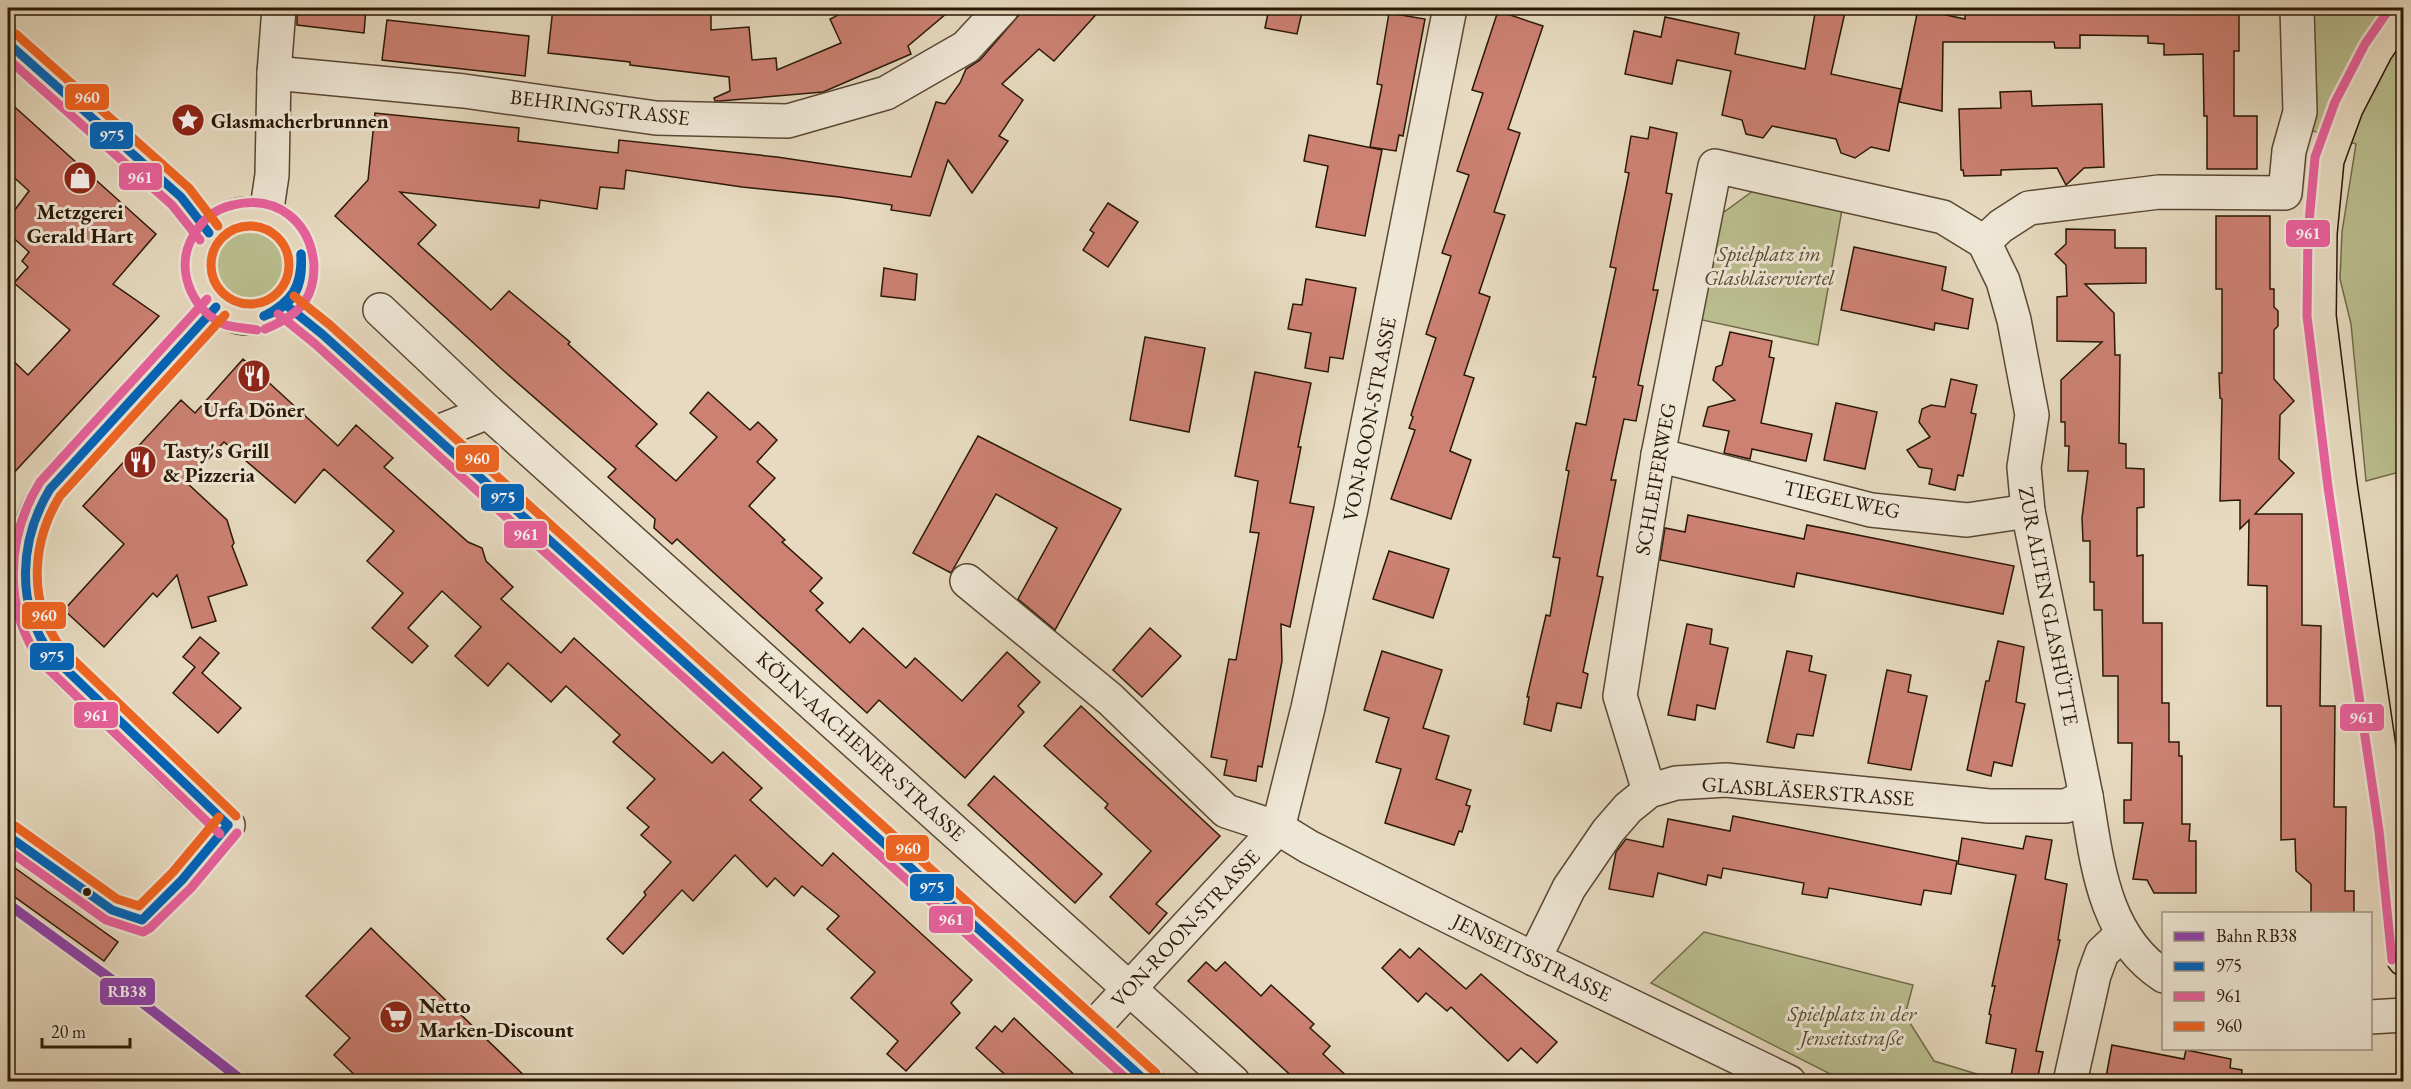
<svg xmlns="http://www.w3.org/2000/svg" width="2411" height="1089" font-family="'EB Garamond',serif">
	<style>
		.green { fill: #babe8f; stroke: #726b4a; stroke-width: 1.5 }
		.building { fill: #cc8173; stroke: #2a1806; stroke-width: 1.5 }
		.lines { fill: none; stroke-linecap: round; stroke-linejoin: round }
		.minor-casing { stroke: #594834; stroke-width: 36 }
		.major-casing { stroke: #2a1806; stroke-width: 36 }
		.minor { stroke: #efe7d6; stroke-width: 33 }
		.major { stroke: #e7dac0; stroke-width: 33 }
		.bus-1-casing { stroke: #efe7d6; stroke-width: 14 }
		.bus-2-casing { stroke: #efe7d6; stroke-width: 14 }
		.bus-3-casing { stroke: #efe7d6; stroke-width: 14 }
		.bus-1 { stroke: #0065bd; stroke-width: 9 }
		.bus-2 { stroke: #e9619e; stroke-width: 9 }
		.bus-3 { stroke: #f26522; stroke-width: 9 }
		.rail-1-casing { stroke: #efe7d6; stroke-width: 15 }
		.rail-1 { stroke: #8e44ad; stroke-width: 10 }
		.bus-dot { fill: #2a1806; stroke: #efe7d6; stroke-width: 2 }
		.labels { text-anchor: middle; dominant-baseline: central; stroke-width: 6; stroke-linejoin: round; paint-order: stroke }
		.street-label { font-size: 21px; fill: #2a1806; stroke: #efe7d6 }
		.poi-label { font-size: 21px; font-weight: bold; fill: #2a1806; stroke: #efe7d6; text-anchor: start }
		.park-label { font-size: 21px; font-style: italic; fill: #554a2f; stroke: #efe7d6 }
		.line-badge { stroke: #efe7d6; stroke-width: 2 }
		.badge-label { font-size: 16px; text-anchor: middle; font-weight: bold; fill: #fff }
	</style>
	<rect width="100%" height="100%" fill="#e7dac0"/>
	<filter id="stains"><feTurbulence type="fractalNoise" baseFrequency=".00333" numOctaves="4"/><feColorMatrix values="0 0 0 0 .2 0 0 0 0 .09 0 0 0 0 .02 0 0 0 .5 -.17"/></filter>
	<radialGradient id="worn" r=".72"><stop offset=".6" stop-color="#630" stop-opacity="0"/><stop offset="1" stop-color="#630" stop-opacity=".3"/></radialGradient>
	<!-- green -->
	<g class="green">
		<path d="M2305 8H2403V471L2366 481 2351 324 2340 279 2342 232 2356 144 2303 128Z"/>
		<path d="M1757 188 1843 204 1818 345 1693 318 1716 218Z"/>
		<circle cx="250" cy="266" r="35"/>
		<path d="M1704 932 1913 985 1905 1015 1934 1061 2000 1081H1844L1651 983Z"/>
	</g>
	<!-- building -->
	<g class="building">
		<path d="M297 8H366L364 33 297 25Z"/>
		<path d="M553 8H664L711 13V30L749 27 752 60 776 58 777 70 841 43 830 19 852 8H953L908 46 911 54 823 92 720 101H715L714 98 730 91 729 77 630 65V62L548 53Z"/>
		<path d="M1025 8H1102L1054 61 1039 49 1002 84 1023 100 999 136 1008 141 972 193 948 160 930 216 891 210 892 205 839 197 742 187 626 170 624 189 600 187 597 209 540 200 539 208 400 192 436 225 418 244 491 310 509 291 570 342 568 344 657 424 636 446 676 481 717 437 690 413 708 392 750 430 758 422 777 440 757 462 775 478 749 506 785 540 782 542 822 578 810 591 823 603 816 610 850 643 863 628 906 668 915 658 962 701 1007 652 1040 682 1018 706 1024 712 965 778 879 700 867 713 677 539 672 544 654 528 655 519 608 477 616 469 504 371 335 216 368 180 375 113 519 128 518 141 618 153 619 140 777 157 911 177 936 102 945 104 960 83 966 69 980 60Z"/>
		<path d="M1269 8H1303L1297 34 1265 28Z"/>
		<path d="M1816 8H1846L1831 74 1901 89 1889 151 1871 147 1855 158 1841 153 1836 139 1772 126 1763 138 1746 134 1742 120 1722 115 1731 71 1677 60 1672 84 1625 74 1634 31 1661 37 1665 17 1739 33 1735 54 1805 69Z"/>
		<path d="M1965 8H2213V12H2239V51H2234V116H2257V169H2207V116H2204L2203 54 2164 55V44L2148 43V36L2080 35V48H2055L2054 42H1943L1942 111 1899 102 1918 9 1965 19Z"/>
		<path d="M1498 11 1543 26 1508 129 1520 133 1494 212 1505 215 1479 293 1490 297 1464 375 1474 378 1450 451 1471 460 1451 519 1391 499 1415 430 1409 428 1413 417 1411 415 1436 338 1426 334 1451 256 1442 253 1469 175 1457 171 1483 93 1472 90Z"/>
		<path d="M1389 13 1425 19 1403 136 1399 135 1396 151 1370 147 1382 85 1377 84Z"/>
		<path d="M387 20 529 36 525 76 382 60Z"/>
		<path d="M2031 91 2032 106 2102 104 2104 167 2084 168 2066 185 2057 168 2001 170V175L1964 176 1963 170H1961L1959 109 2001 108 2000 92Z"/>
		<path d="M8 101 156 234 113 284 159 316 8 479V356L28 375 70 330 14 283 28 267 22 261 29 252 8 233V219L29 191 8 172Z"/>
		<path d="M1650 127 1677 133 1666 193 1672 194 1653 290H1658L1638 385 1643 386 1636 421 1624 419 1611 480H1616L1597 576 1603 577 1583 672 1588 674 1581 708 1557 703 1551 731 1524 724 1529 697H1527L1546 615 1550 616 1560 558 1553 557 1569 471 1566 470 1576 423 1586 425 1596 377H1593L1616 268 1610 267 1629 173 1625 172 1631 136 1648 139Z"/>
		<path d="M1309 135 1382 150 1365 236 1316 227 1328 166 1304 161Z"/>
		<path d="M1108 203 1138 222 1108 267 1083 250 1094 233 1090 230Z"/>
		<path d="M2216 216H2270V289H2274V307L2278 311V326L2274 330V379L2294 401 2280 415 2279 459 2294 473 2255 514H2302V625L2321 626 2320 706H2335L2334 807H2346L2345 891H2354V914H2311V884L2296 871 2295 839 2281 840V706H2267V586L2248 585 2249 520 2240 529V500L2220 501 2222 399 2220 398 2219 373H2222V289H2216Z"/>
		<path d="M2066 229 2115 230V248H2146V283L2085 284 2114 313 2115 355H2120L2119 443 2126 444V468L2144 469V507L2137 508V556L2143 555V623H2162V703H2169V742H2179V756H2182V824H2190L2189 841H2196V893H2154L2147 880 2133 879 2143 823H2124V800H2131L2132 743H2118V676H2103L2102 610H2094V582H2090V541H2083L2082 518 2088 471H2068L2069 446H2065V422H2061V380L2102 342 2057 341V297L2067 296 2066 265 2055 254 2066 244Z"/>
		<path d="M1854 247 1946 267 1942 290 1973 299 1968 329 1935 323 1934 330 1841 310Z"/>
		<path d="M884 268 917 274 915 300 881 296Z"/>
		<path d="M1306 279 1356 288 1343 359 1330 357 1328 372 1305 368 1311 333 1288 329 1293 304 1302 305Z"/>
		<path d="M1730 332 1772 341 1769 357 1774 358 1761 423 1812 434 1806 461 1752 449 1750 459 1724 453 1729 431 1703 426 1708 407 1735 400 1713 380 1716 367 1722 365Z"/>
		<path d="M1145 337 1205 348 1189 432 1130 420Z"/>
		<path d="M243 359 338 446 356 425 393 458 384 467 468 542 482 548 486 561 513 587 501 599 561 653 574 638 712 763 723 752 762 788 750 800 790 837 822 866 833 853 972 980 951 1003 960 1013 906 1071 887 1054 898 1041 851 998 875 972 827 929 839 916 802 886 794 896 775 878 767 887 735 855 693 901 682 890 623 954 607 939 646 895 644 892 671 862 641 835 649 827 627 808 655 779 613 742 620 735 566 686 551 702 508 663 488 686 455 656 481 627 442 591 408 628 428 646 412 663 372 628 403 593 367 561 394 531 324 469 295 503 224 442 186 482 227 520 234 543 232 546 247 585 208 597 216 621 192 628 177 575 157 597 153 593 104 647 64 610 124 544 83 506 181 400 195 413Z"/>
		<path d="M1255 372 1311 383 1298 447H1301L1290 503 1314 507 1290 627 1281 624 1282 661 1262 767 1258 766 1256 781 1224 775 1227 760 1211 757 1229 659 1236 660 1259 533 1250 532 1258 481 1235 476Z"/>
		<path d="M1951 379 1977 385 1971 413 1976 414 1963 476 1958 475 1955 490 1929 484 1932 469 1919 467 1907 450 1930 437 1919 422 1922 409 1931 405 1945 407Z"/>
		<path d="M1836 403 1877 412 1865 469 1824 460Z"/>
		<path d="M978 436 1121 509 1055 630 1018 599 1057 528 996 494 951 573 913 553Z"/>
		<path d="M1688 515 1804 539 1807 525 2014 566 2003 614 1797 573 1794 587 1660 560 1665 528 1685 532Z"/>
		<path d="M1389 551 1449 569 1433 618 1373 599Z"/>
		<path d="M1687 624 1712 629 1710 644 1728 648 1715 709 1697 705 1695 720 1668 715Z"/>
		<path d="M1150 628 1181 656 1142 697 1113 670Z"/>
		<path d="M200 637 219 653 202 673 241 708 218 733 173 693 195 667 183 657Z"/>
		<path d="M1998 641 2024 647 2016 702 2025 704 2012 766 1994 762 1991 776 1967 770 1986 681H1989Z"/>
		<path d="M1382 651 1442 670 1423 728 1449 736 1436 779 1471 790 1466 805 1470 806 1462 832 1459 831 1454 845 1385 823 1401 769 1376 762 1389 718 1364 710Z"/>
		<path d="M1787 651 1812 656 1809 671 1826 675 1813 736 1797 734 1794 748 1767 742Z"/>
		<path d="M1887 670 1911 675 1908 692 1927 696 1911 770 1868 763Z"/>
		<path d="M1081 706 1220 836 1156 904 1167 913 1149 934 1110 897 1151 851 1105 808 1108 804 1044 746Z"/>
		<path d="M994 776 1102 874 1075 903 968 805Z"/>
		<path d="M1733 816 1957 861 1951 894 1924 890 1921 905 1829 888 1827 898 1802 894 1804 883 1723 868 1721 878 1708 875 1706 885 1658 873 1653 897 1609 889 1616 852 1626 839 1663 847 1668 819 1730 831Z"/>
		<path d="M2026 836 2052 840 2045 879 2067 884 2058 940H2060L2036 1051 2043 1052 2037 1081 2011 1076 2016 1049 1986 1043 1991 1015 1989 1014 1995 986H1992L2016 875 1958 864 1962 838 2023 849Z"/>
		<path d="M8 863 118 942 104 961 8 892Z"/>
		<path d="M371 928 383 940 531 1082H362L334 1055 350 1038 306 996Z"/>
		<path d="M1419 948 1466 989 1481 974 1557 1042 1537 1063 1521 1048 1508 1061 1451 1007 1447 1011 1426 993 1418 1002 1382 968 1400 949 1410 958Z"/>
		<path d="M1206 962 1216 971 1225 962 1261 996 1271 985 1314 1024 1310 1028 1330 1046 1323 1054 1353 1082H1298L1188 981Z"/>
		<path d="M1014 1018 1036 1039 1082 1082H1013L976 1048 995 1026 1002 1032Z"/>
		<path d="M2112 1045 2184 1059 2186 1050 2231 1059 2230 1068 2242 1070 2241 1082H2105Z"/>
	</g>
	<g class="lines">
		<defs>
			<g id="minor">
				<path d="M274 73 464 91 656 118 788 121 886 93 966 47 1002 8"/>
				<path d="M266 215 272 175 274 73 279 8"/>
				<path d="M1984 242 2001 226 2029 208 2159 192 2285 193 2289 151 2300 112 2297 8"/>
				<path d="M216 307 50 489C18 532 16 604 47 649 59 667 83 685 99 701 141 743 184 785 228 825"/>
				<path d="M380 310 488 412 1233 1082"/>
				<path d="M433 434 488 412"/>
				<path d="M1658 455 1871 510 1967 520 2028 511"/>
				<path d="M967 581 1110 699 1226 811 1278 828 1309 847 1534 959 1789 1082"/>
				<path d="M2086 796C2097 861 2103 937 2164 976"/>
				<path d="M1534 959 1569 888 1608 831 1628 808 1649 791 1676 783 1726 780 1989 806H2066L2086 796 2028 511 2024 467 2032 415 2014 320 2003 281 1984 242 1943 217 1715 166 1658 455 1620 696 1649 791"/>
				<path d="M2370 1017 2404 1015"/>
				<path d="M1092 1029 1278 828 1308 708 1351 509 1450 8"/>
				<path d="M2070 1082 2094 975 2102 953 2122 934"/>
			</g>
			<g id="major">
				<path d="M2404 8 2376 50 2346 108 2327 160 2320 233 2319 316 2340 485 2391 830 2404 959"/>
				<path d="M8 43 181 197 209 233"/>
				<circle cx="250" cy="266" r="52"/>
				<path d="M286 305 322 334 1148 1082"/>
			</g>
		</defs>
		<!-- minor casing -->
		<use href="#minor" class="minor-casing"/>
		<!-- major casing -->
		<use href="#major" class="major-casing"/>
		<!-- minor -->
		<use href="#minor" class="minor"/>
		<!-- major -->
		<use href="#major" class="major"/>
		<defs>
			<g id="bus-1">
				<path d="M8 43 181 197 209 233"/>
				<path d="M286 305 322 334 1147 1082"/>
				<path d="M216 307 50 489C19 540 15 606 52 656L228 825"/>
				<path d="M264 316C292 301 302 287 301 254"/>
				<path d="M264 316C295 306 304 285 301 254"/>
				<path d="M8 836 112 910 142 920 182 880 228 825"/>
			</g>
			<g id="bus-2">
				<path d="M2390 8 2365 44 2335 102 2315 157 2308 233 2307 316 2328 487 2379 831 2392 960"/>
				<path d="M8 59 172 205 200 240"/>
				<path d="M207 299 40 482C6 537 2 609 42 663L220 834"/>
				<path d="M278 314 314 343 1130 1082"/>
				<path d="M257 330C247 328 236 328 226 325 194 313 176 273 190 242 199 223 213 209 233 205 277 194 311 222 314 266 314 278 312 291 305 301 296 315 280 323 265 329"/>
				<path d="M8 850 106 920 143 932 150 928 191 888 237 833"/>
			</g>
			<g id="bus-3">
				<path d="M16 34 189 188 218 226"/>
				<circle cx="250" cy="265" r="39"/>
				<path d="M294 296 330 325 1156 1073"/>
				<path d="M225 315 60 496C31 543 28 603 61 648L236 816"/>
				<path d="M15 826 117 899 139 906 173 872 219 817"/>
			</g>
		</defs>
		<!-- bus-1 casing -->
		<use href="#bus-1" class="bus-1-casing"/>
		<!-- bus-2 casing -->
		<use href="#bus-2" class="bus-2-casing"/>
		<!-- bus-3 casing -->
		<use href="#bus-3" class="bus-3-casing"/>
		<!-- bus-1 -->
		<use href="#bus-1" class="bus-1"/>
		<!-- bus-2 -->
		<use href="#bus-2" class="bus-2"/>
		<!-- bus-3 -->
		<use href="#bus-3" class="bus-3"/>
		<defs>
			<path id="rail-1" d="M8 904 126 990 244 1082"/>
		</defs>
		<!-- rail-1 casing -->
		<use href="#rail-1" class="rail-1-casing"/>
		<!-- rail-1 -->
		<use href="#rail-1" class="rail-1"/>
	</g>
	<!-- icons -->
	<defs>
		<symbol id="sight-disc" viewBox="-11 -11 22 22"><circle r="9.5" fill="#8f2418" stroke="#efe7d6"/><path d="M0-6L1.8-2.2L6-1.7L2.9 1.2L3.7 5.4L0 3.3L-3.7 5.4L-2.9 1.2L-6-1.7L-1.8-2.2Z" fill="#fff"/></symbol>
		<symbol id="shop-disc" viewBox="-11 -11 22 22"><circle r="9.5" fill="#8f2418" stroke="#efe7d6"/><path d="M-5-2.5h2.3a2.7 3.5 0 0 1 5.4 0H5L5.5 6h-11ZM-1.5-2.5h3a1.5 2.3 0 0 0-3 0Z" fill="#fff"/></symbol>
		<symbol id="restaurant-disc" viewBox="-11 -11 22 22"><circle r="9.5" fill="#8f2418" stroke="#efe7d6"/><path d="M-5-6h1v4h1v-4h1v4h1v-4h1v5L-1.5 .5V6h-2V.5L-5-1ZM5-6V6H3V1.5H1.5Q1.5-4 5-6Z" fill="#fff"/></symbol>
		<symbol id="supermarket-disc" viewBox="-11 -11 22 22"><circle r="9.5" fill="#8f2418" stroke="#efe7d6"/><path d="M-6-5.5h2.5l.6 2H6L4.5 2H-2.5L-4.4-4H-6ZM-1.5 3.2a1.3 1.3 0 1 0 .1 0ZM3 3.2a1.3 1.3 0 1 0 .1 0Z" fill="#fff"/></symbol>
	</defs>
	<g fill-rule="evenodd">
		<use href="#sight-disc" x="169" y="101" width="38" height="38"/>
		<use href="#shop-disc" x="61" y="159" width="38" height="38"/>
		<use href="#restaurant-disc" x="235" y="357" width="38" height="38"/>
		<use href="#restaurant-disc" x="121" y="443" width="38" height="38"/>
		<use href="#supermarket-disc" x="377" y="998" width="38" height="38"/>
	</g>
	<!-- markers -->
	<circle class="bus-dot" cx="87" cy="892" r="5"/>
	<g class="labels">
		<!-- street labels -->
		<g class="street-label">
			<text transform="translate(600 107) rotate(7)">BEHRINGSTRASSE</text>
			<text transform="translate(1369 419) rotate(-79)">VON-ROON-STRASSE</text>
			<text transform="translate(1655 479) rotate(-80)">SCHLEIFERWEG</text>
			<text transform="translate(1842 499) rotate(12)">TIEGELWEG</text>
			<text transform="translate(2049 606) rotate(79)">ZUR ALTEN GLASHÜTTE</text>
			<text transform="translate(861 746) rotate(42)">KÖLN-AACHENER-STRASSE</text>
			<text transform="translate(1808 791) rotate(4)">GLASBLÄSERSTRASSE</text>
			<text transform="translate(1185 928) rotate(-47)">VON-ROON-STRASSE</text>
			<text transform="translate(1532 957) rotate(26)">JENSEITSSTRASSE</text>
		</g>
		<!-- poi labels -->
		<g class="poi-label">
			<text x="211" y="120">Glasmacherbrunnen</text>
			<text x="80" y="211" text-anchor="middle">Metzgerei<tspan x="80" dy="24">Gerald Hart</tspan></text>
			<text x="254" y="409" text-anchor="middle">Urfa Döner</text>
			<text x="163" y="450">Tasty's Grill<tspan x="163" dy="24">&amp; Pizzeria</tspan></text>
			<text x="419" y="1005">Netto<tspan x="419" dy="24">Marken-Discount</tspan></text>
		</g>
		<!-- park labels -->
		<g class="park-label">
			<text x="1769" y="253">Spielplatz im<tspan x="1769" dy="24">Glasbläserviertel</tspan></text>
			<text x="1852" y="1013">Spielplatz in der<tspan x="1852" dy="24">Jenseitsstraße</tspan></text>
		</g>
	</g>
	<g class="line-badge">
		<rect x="64" y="83" width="46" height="28" rx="6" fill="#f26522"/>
		<rect x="89" y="121" width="45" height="29" rx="6" fill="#0065bd"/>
		<rect x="118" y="162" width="45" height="29" rx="6" fill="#e9619e"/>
		<rect x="2285" y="219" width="46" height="29" rx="6" fill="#e9619e"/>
		<rect x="455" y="444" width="45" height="29" rx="6" fill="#f26522"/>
		<rect x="480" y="483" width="45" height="29" rx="6" fill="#0065bd"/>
		<rect x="503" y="520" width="45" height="29" rx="6" fill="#e9619e"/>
		<rect x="21" y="601" width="46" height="29" rx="6" fill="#f26522"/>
		<rect x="29" y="642" width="46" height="29" rx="6" fill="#0065bd"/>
		<rect x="73" y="701" width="46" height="28" rx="6" fill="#e9619e"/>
		<rect x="2339" y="703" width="46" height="29" rx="6" fill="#e9619e"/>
		<rect x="885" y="834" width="45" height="28" rx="6" fill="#f26522"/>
		<rect x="909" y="873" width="46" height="29" rx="6" fill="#0065bd"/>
		<rect x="928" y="905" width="46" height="29" rx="6" fill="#e9619e"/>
		<rect x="99" y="977" width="57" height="29" rx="6" fill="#8e44ad"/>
	</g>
	<g class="badge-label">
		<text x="87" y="103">960</text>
		<text x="112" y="141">975</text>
		<text x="140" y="183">961</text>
		<text x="2308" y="239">961</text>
		<text x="477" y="464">960</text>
		<text x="503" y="503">975</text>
		<text x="526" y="540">961</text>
		<text x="44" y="621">960</text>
		<text x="52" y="662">975</text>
		<text x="96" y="721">961</text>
		<text x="2362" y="723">961</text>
		<text x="908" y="854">960</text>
		<text x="932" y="893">975</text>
		<text x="951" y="925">961</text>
		<text x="127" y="997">RB38</text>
	</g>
	<!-- margin -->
	<rect width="2411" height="1089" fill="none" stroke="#e7dac0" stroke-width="30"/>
	<rect x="9" y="9" width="2393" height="1071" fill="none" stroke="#2a1806" stroke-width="3"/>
	<rect x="15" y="15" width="2381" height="1059" fill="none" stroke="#2a1806" stroke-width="1.5"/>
	<!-- legend -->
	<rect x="2162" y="912" width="210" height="138" fill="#efe7d6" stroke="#a09483" stroke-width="1.5"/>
	<rect x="2174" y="932" width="30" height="9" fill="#8e44ad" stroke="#a09483" stroke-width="1.5"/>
	<text x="2216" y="942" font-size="18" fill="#2a1806">Bahn RB38</text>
	<rect x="2174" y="962" width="30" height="9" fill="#0065bd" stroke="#a09483" stroke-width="1.5"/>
	<text x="2216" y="972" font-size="18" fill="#2a1806">975</text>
	<rect x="2174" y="992" width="30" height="9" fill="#e9619e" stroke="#a09483" stroke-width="1.5"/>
	<text x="2216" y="1002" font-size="18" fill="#2a1806">961</text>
	<rect x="2174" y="1022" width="30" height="9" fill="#f26522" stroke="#a09483" stroke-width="1.5"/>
	<text x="2216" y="1032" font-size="18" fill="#2a1806">960</text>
	<!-- scale -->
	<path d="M42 1038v9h88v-9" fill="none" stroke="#2a1806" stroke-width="3"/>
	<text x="51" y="1038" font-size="18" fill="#2a1806" stroke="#efe7d6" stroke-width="4.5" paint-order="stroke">20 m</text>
	<rect width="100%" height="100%" filter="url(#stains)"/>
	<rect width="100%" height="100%" fill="url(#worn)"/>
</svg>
